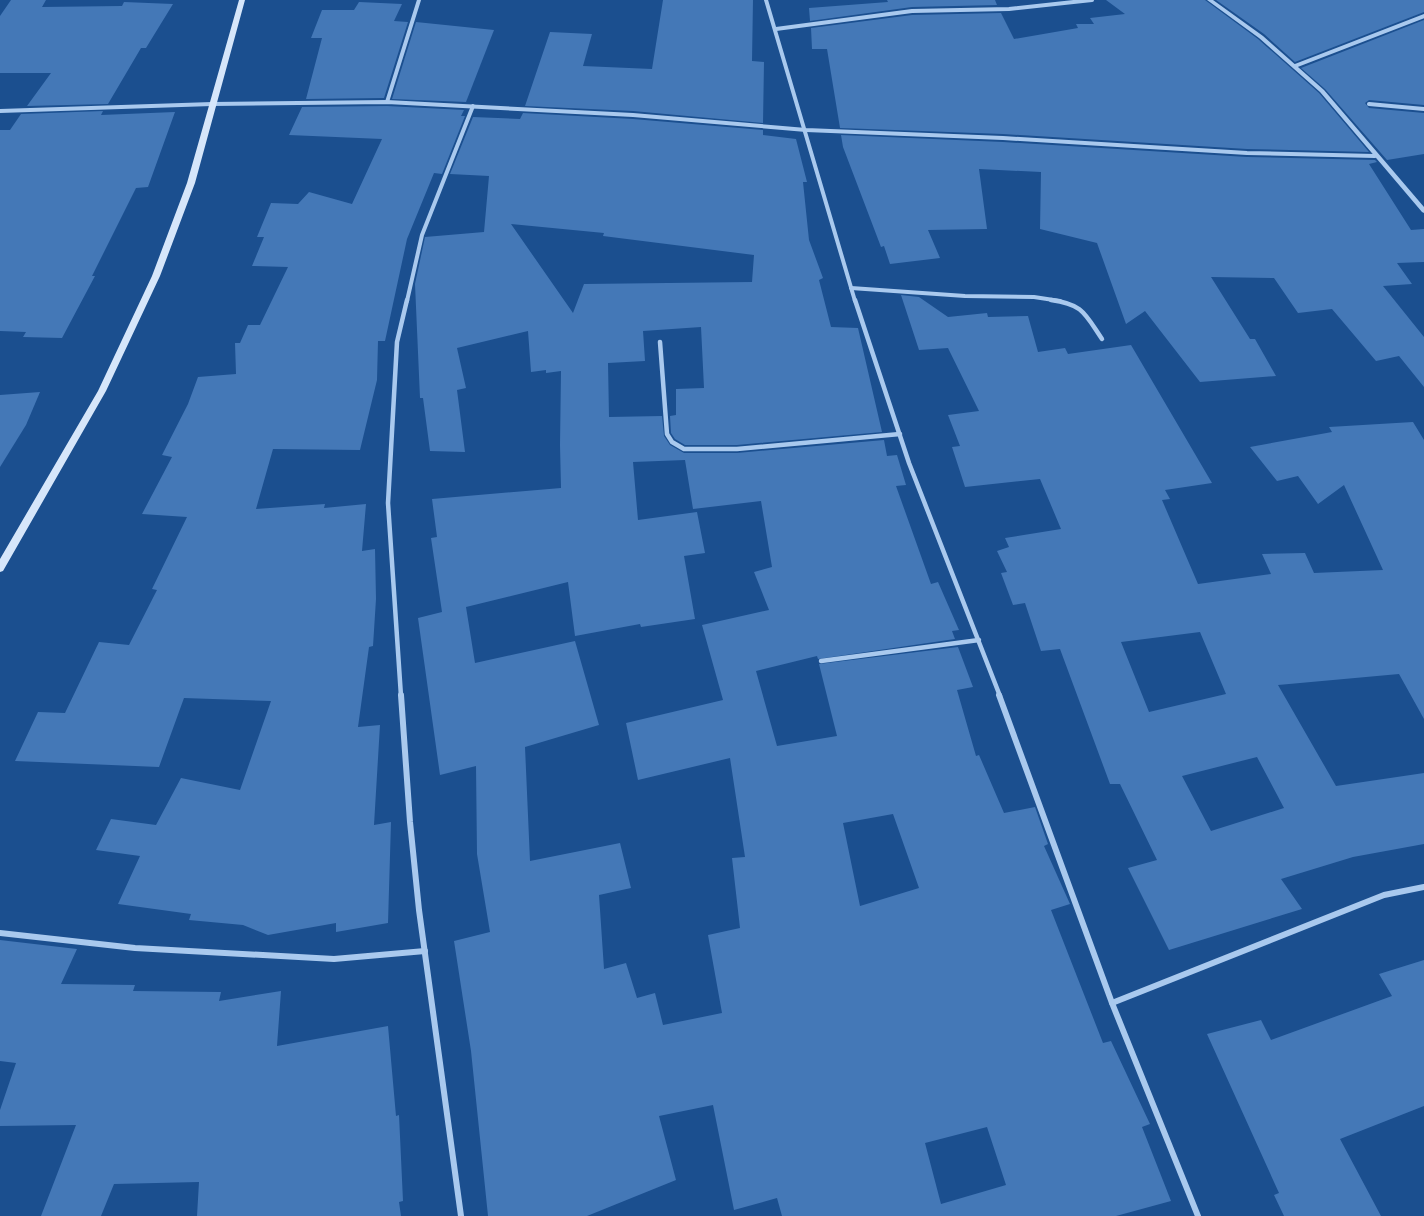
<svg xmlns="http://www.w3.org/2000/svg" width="1424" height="1216" font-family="'IBM Plex Sans',sans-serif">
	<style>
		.building { fill: #4478b7; fill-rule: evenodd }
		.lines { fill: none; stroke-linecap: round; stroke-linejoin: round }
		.minor-far2 { stroke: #a9c9ee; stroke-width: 4 }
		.minor-far1 { stroke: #a9c9ee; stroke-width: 4.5 }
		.minor { stroke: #a9c9ee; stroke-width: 6 }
		.tertiary { fill: #a9c9ee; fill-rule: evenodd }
		.secondary { fill: #d6e6fa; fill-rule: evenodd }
	</style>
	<rect width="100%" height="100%" fill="#1b4f8f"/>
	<!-- building -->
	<g class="building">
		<path d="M11 0H46L42 7 122 6 124 2 173 4 146 48H141L108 104 27 106 51 73H0V16Z"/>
		<path d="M663 0H753L752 61 764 62 763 123 633 111 525 106 550 32 592 34 583 66 652 69Z"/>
		<path d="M887 0H995L997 5 912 7 810 21 809 8 888 2Z"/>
		<path d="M1106 0H1205L1258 39 1319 93 1369 152 1247 149 1003 134 840 128 827 49H812L811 28 912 15 1001 13 1014 39 1078 28 1076 24H1094L1090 18 1125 14Z"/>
		<path d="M1216 0H1424V12L1295 62 1264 34Z"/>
		<path d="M359 2 402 4 394 21 408 22 384 98 306 99 322 38H311L322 10H354Z"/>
		<path d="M1424 20V105L1369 100 1365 103 1369 108 1424 113V154L1387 160 1325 89 1301 68Z"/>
		<path d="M416 22 494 30 466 102 392 99Z"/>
		<path d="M387 106 464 110 461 116H465L442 174 434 173 407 239 385 341H378L377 380 360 450 273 449 256 509 325 504 324 508 366 504 362 551 375 549 376 599 373 646 369 647 358 727 380 725 374 825 391 822 388 923 336 932V923L268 935 243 925 189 920 191 914 118 904 140 856 96 850 111 819 156 825 181 778 240 790 271 701 184 698 159 767 15 761 38 712 65 713 99 642 129 645 157 590 152 589 187 517 142 514 172 457 162 455 188 404 198 377 236 374 235 343H240L248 325H260L288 267 252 266 264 237H257L271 203 298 204 309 192 352 204 382 139 289 135 302 107Z"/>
		<path d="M103 111 101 115 175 112 148 187 136 188 92 276H95L62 338 23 337 26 332 0 331V130H10L21 114Z"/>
		<path d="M523 113 633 119 763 130V135L796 139 807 182H803L809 240 823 278 819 280 831 327 858 328 882 432 737 445H685L675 439 671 433 670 416 676 415V389L704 388 701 327 643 331 645 361 608 363 609 417 662 416 664 436 670 445 684 453H737L884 440 887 456 897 455 906 485 896 486 931 584 938 582 959 630 952 631 955 639 818 659 817 656 756 671 777 746 837 736 819 664 958 647 973 687 957 690 976 756 979 755 1004 813 1035 807 1048 844 1044 846 1070 904 1051 910 1103 1043 1111 1041 1150 1124 1142 1127 1171 1201 1116 1216H782L777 1198 734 1210 713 1105 659 1116 676 1180 587 1216H488L471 1051 454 941 490 932 477 854 476 766 440 775 418 618 442 612 431 538 437 537 432 499 561 488 560 445 561 371 546 373V370L531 372 528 331 457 348 466 388 457 390 465 452 430 451 423 398H420L415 284 425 237 484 232 489 176 450 174 473 117 520 119ZM511 224 604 233 603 236 754 255 752 282 584 284 573 313ZM685 460 693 509 761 501 772 567 754 572 769 610 702 625 723 700 626 723 638 780 730 758 745 857 732 858 740 928 708 935 722 1013 663 1025 655 993 637 998 626 963 604 969 599 895 631 888 620 843 530 861 525 747 599 725 575 641 475 663 466 607 568 582 575 636 640 624 641 627 695 619 684 556 705 553 697 512 638 520 633 462ZM893 814 919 888 860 906 843 823ZM987 1127 1006 1185 941 1204 925 1143Z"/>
		<path d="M841 135 1003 142 1247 157 1375 160 1377 162 1369 164 1411 230 1424 229V262L1397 263 1412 284 1383 286 1424 337V387L1399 356 1376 361 1332 309 1298 313 1274 278 1211 277 1250 339H1255L1276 376 1200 382 1145 311 1126 324 1097 243 1040 229 1041 172 979 169 987 229 928 230 940 258 890 264 884 246 881 247 843 147Z"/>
		<path d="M901 295 919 297 948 317 987 313 988 317 1028 316 1038 352 1065 348 1068 354 1131 345 1212 483 1165 490 1170 499 1162 500 1198 584 1271 574 1262 554 1305 553 1314 573 1383 570 1344 485 1318 504 1298 476 1277 481 1250 447 1332 432 1329 427 1413 422 1424 440V719L1399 674 1278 685 1336 786 1424 773V844L1353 857 1281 879 1302 909 1169 950 1128 868 1157 860 1120 784H1110L1060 649 1041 651 1025 603 1013 605 1001 573 1007 572 997 551 1009 547 1005 538 1061 529 1040 479 965 487 952 447 960 446 948 415 979 411 948 348 919 350ZM1200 632 1226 694 1149 712 1121 642ZM1257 757 1284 808 1211 831 1182 776Z"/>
		<path d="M40 392 26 425 0 467V395Z"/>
		<path d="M0 940 77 949 61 984 135 985 133 991 221 992 219 1001 281 991 277 1046 388 1026 396 1116 399 1115 403 1201 399 1202 401 1216H197L199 1182 114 1184 101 1216H41L76 1125 0 1126V1110L16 1063 0 1061Z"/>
		<path d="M1424 960V1106L1340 1139 1381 1216H1284L1274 1195 1279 1193 1207 1034 1261 1020 1271 1040 1392 996 1379 974Z"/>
	</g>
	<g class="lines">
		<!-- minor-far2 -->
		<g class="minor-far2">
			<path d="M766 0 855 301"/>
			<path d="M776 29 912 11 1009 9 1092 0"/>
			<path d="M1295 66 1424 16"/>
			<path d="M387 102 419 0"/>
			<path d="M1369 104 1424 109"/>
			<path d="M0 111 212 104 387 102 633 115 806 130 1003 138 1247 153 1375 156"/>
			<path d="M851 288 965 296 1034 297 1060 301"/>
			<path d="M407 301 422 235 473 106"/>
		</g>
		<!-- minor-far1 -->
		<g class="minor-far1">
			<path d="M855 300 909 463 1000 696"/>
			<path d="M1051 300C1083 304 1085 314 1102 339"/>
			<path d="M660 342 667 434 672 442 684 449H737L900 434"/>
			<path d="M821 661 979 640"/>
			<path d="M401 696 388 503 397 342 407 300"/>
		</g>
		<!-- minor -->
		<g class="minor">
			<path d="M401 695 410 822 419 910 461 1216"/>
			<path d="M999 695 1112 1003 1198 1216"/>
			<path d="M0 933 135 948 334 959 425 951"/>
			<path d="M1112 1003 1384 895 1424 887"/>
		</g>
		<!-- tertiary -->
		<path class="tertiary" d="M1207 0H1213L1263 36 1324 90 1424 207V213L1422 212 1320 92 1259 38Z"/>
		<!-- secondary -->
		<path class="secondary" d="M239 0H245L195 183 160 276 106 391 3 571 0 572V559L98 391 152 276 187 183Z"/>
	</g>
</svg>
